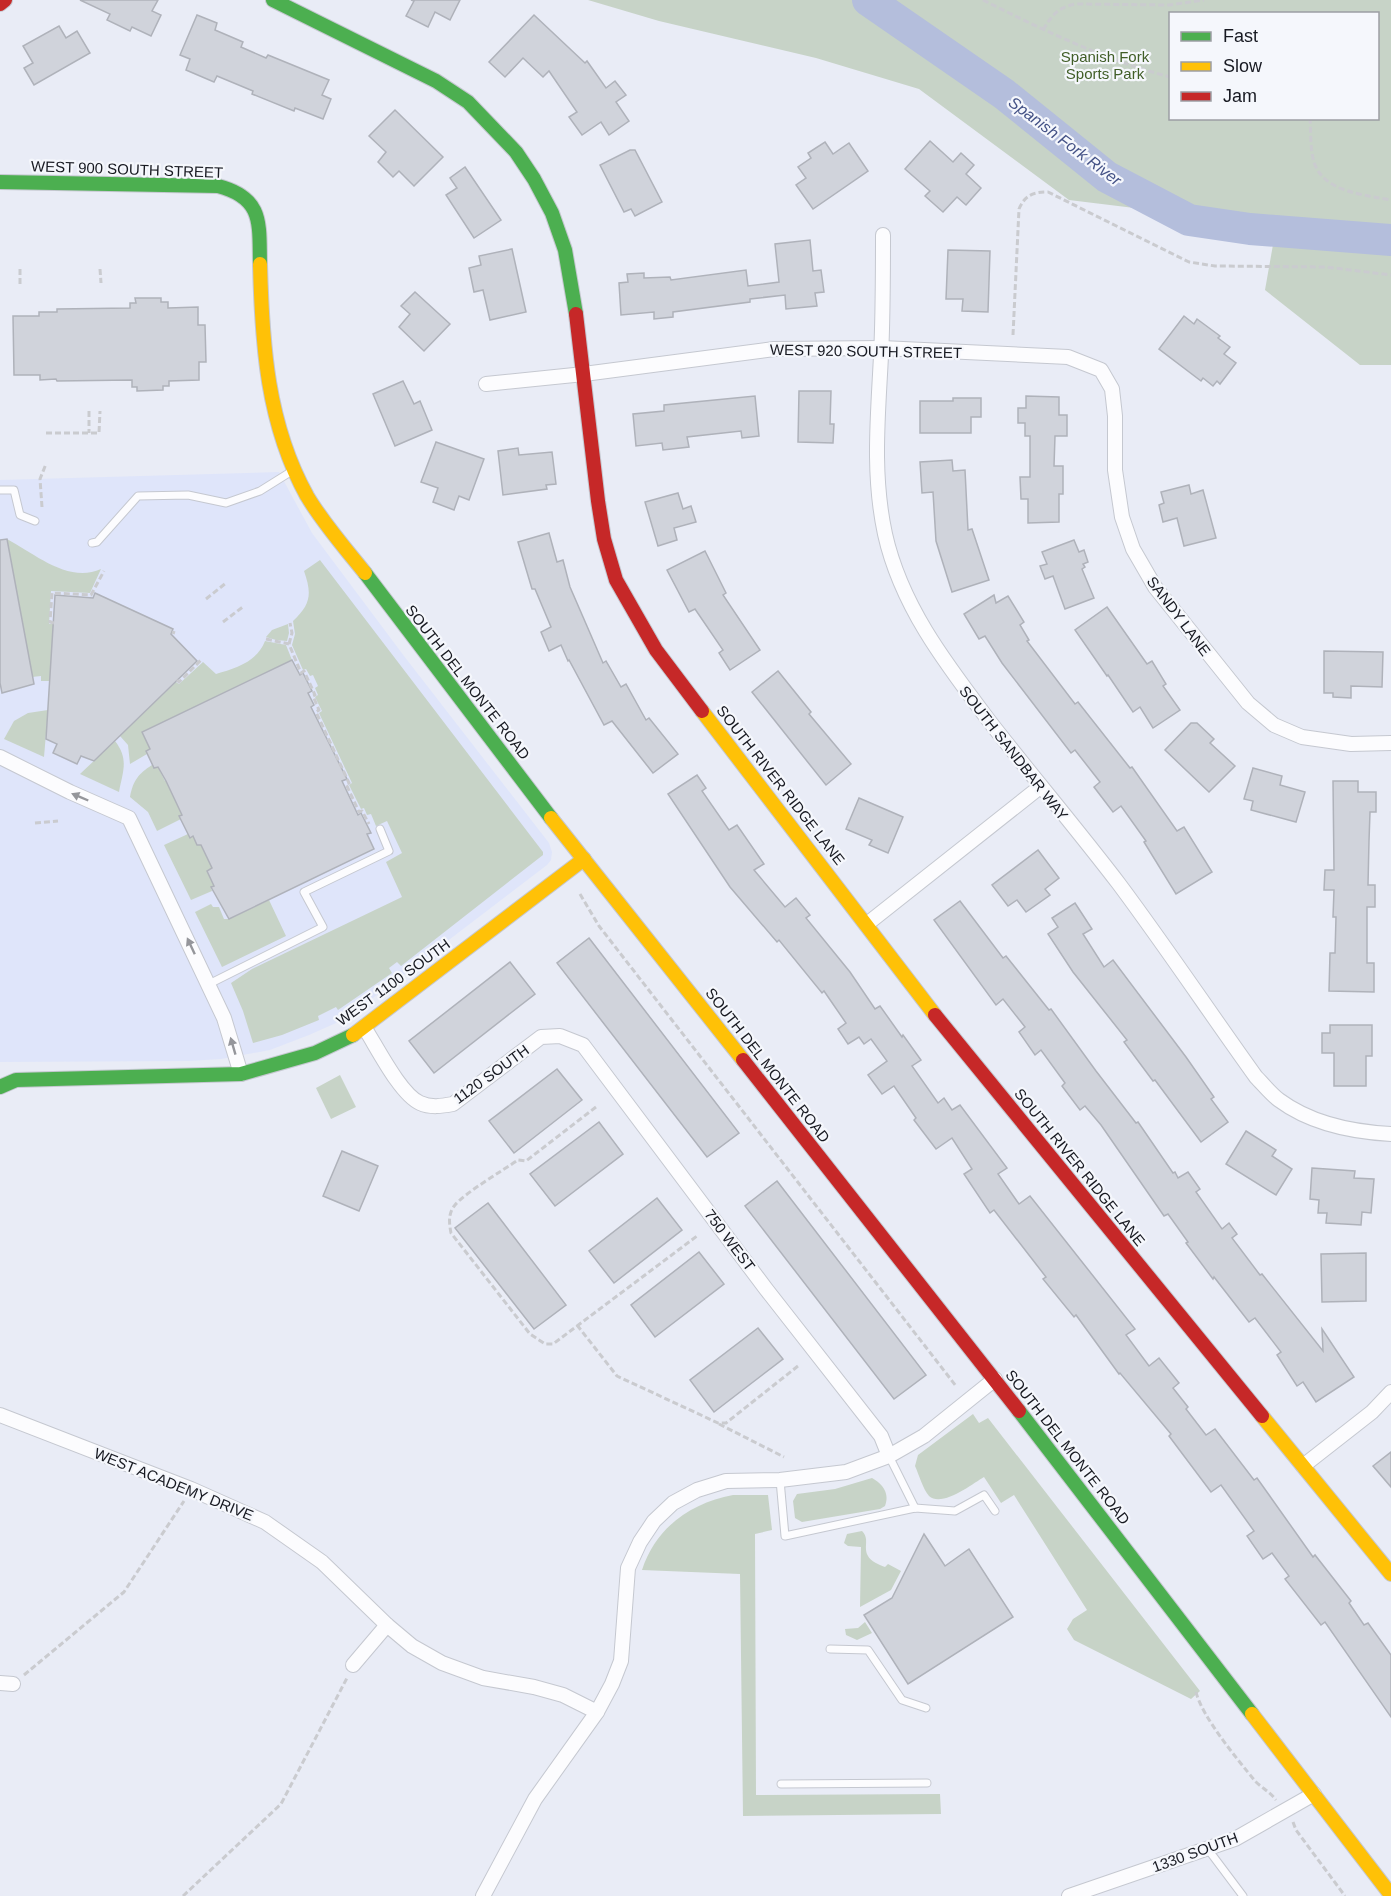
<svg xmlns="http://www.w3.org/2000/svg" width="1391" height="1896" font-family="Arial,sans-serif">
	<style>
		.built { fill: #dfe5fa }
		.green { fill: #c7d3c7; fill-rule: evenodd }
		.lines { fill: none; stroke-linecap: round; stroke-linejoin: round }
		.river { stroke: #b4bedc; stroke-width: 32 }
		.building { fill: #d0d3db; stroke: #afb2ba; stroke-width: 1.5 }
		.lane-casing { stroke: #c5c8d0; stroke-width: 9 }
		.street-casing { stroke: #c5c8d0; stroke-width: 16 }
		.fast-casing { stroke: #c5c8d0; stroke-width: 16 }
		.slow-casing { stroke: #c5c8d0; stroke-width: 16 }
		.jam-casing { stroke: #c5c8d0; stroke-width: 16 }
		.path { stroke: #cacbcf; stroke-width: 3; stroke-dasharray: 6 3; stroke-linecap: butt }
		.lane { stroke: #fcfcfe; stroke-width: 7 }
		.street { stroke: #fcfcfe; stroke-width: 14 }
		.fast { stroke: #4caf50; stroke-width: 14 }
		.slow { stroke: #ffc107; stroke-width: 14 }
		.jam { stroke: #c62828; stroke-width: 14 }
		.oneway { fill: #95969b }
		.labels { text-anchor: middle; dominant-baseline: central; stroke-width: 4.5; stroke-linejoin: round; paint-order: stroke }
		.park-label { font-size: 15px; fill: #415e28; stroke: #f5f7fc }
		.street-label { font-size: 15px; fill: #171921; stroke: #f5f7fc }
		.water-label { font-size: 16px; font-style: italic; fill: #445286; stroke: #f5f7fc }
	</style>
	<rect width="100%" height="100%" fill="#e9ecf6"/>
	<!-- built -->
	<path class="built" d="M279 472 312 533 404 656 549 843 552 852 551 860 547 865 361 1007 336 1023 309 1035 270 1050 221 1059 189 1061 0 1062V480Z"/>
	<!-- green -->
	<g class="green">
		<path d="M588 0H1391V365H1360L1265 290 1277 222 1216 218 1069 200 919 89 816 58 659 21ZM1170 14H1378V118H1170Z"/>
		<path d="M7 539C35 554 69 584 101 569L90 593 51 591 49 624H54L50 681H41V676L32 677Z"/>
		<path d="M320 560 543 852V855L401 966 397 962 389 968 392 973 338 1010 336 1007 318 1016 319 1020 282 1035 253 1043 243 1011 231 983 252 969 402 897 386 862 402 853 387 821 376 826 371 814 367 815 364 808 361 809 349 785 352 783 319 713 322 711 315 697 318 695 315 688 318 686 313 675 310 676 306 669 303 670 292 645 295 634 293 621C311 604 312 594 304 571Z"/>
		<path d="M288 624 289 633 287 641 276 640 266 637 272 630Z"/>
		<path d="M265 641 286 645 292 660 142 732 150 749 146 751 147 754 130 764 128 745 120 736 176 682 179 684 203 662 216 674C236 668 257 662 265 641Z"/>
		<path d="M48 710 44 757 4 739 14 721 28 713Z"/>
		<path d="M115 741C129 759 123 771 119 792L80 774Z"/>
		<path d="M152 765 154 768 158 767 165 781 170 779 182 815 179 816 181 819 157 831 148 812 130 797C133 781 138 774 152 765Z"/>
		<path d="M188 834 190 837 193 836 197 845H201L212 868 214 886 211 888 212 891 191 900 164 845Z"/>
		<path d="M269 900 286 936 222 967 195 912 211 904 213 907H219L224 919H229Z"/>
		<path d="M340 1075 356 1107 331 1119 316 1088Z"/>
		<path d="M973 1414 979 1423 988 1418 1200 1691 1191 1699 1074 1640 1067 1629 1073 1619 1087 1610 1014 1495 1001 1503 984 1477C972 1484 942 1508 929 1496 923 1489 919 1475 915 1466L918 1455Z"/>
		<path d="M872 1478C883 1484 890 1494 885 1506L880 1509 802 1522 795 1518 793 1501 797 1494 835 1489Z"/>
		<path d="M733 1495H768L772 1530 755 1534 756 1795 940 1794 941 1814 743 1816 740 1574 642 1570C656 1527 691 1503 733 1495Z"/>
		<path d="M862 1531C870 1539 863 1547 868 1556 870 1561 880 1565 885 1567L888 1564 901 1571 891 1590 860 1607 861 1547 848 1546 844 1543 847 1534Z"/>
		<path d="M865 1622 872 1633 857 1640 846 1635 845 1629 858 1628Z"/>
	</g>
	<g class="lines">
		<!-- river -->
		<path class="river" d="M868 0 1004 94 1107 177 1189 220 1250 229 1391 240"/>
	</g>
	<!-- building -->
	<g class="building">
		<path d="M80 0H158L152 11 161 15 151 36 132 27 130 31 107 20 110 14Z"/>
		<path d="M411 0H460L450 20 435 12 428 27 406 16 414 1Z"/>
		<path d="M197 15 217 23 215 30 243 42 241 47 266 58 268 55 329 80 322 95 331 99 323 119 295 108 294 111 252 94 253 91 217 76 214 82 186 70 190 59 180 55Z"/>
		<path d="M534 15 585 63 587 61 606 88 615 81 626 95 616 102 629 121 609 135 601 122 582 135 569 117 577 112 549 71 543 77 523 58 505 77 489 62Z"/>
		<path d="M59 26 66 38 77 31 90 53 34 85 24 68 33 63 23 46Z"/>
		<path d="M395 110 443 157 414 186 399 171 393 177 378 162 386 152 369 136Z"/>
		<path d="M930 141 953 162 961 153 974 165 966 174 981 188 966 205 957 197 943 212 925 196 930 191 905 169Z"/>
		<path d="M825 142 833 154 849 143 868 171 813 209 796 185 806 178 798 167 811 158 808 153Z"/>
		<path d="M630 150H635L662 202 635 216 631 209 624 212 600 165Z"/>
		<path d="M465 167 501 220 474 238 446 195 457 188 450 178Z"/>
		<path d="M810 240 813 271 821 270 824 292 815 293 817 306 786 309 785 295 750 299V302L673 312V317L654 319V312L621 315 619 283 628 282 627 274 644 273V278L670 277 671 280 746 270 748 286 779 282 775 244Z"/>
		<path d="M512 249 526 312 490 320 483 290 474 292 469 268 481 265 479 256Z"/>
		<path d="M948 250 990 251 988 312 962 311 963 299H946Z"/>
		<path d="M415 292 450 324 424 351 399 327 410 314 401 306Z"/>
		<path d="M135 298H161V302H168V308L198 307V325H205L206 362H199V380L169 381V386H163V390L137 391V387H132V380L57 381 56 379 40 380V375H14L13 316H39V312H57V309L130 308V303H136Z"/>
		<path d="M1184 316 1194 324 1197 319 1220 336 1218 338 1230 347 1224 354 1236 363 1220 384 1217 381 1213 386 1203 378 1201 381 1159 349Z"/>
		<path d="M403 381 414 404 420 401 432 430 395 446 373 394Z"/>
		<path d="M799 391H831L830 424H834L833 443 798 442Z"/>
		<path d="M755 396 759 436 742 438 741 431 687 437 689 447 663 450 662 443 636 446 633 414 664 411V405Z"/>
		<path d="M1026 396 1059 397V415H1067V436H1055L1054 466H1063V494H1059V522L1028 523V499H1021L1020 477H1030V436H1025V423H1018V408H1026Z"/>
		<path d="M953 398H981V417H971V433H920V401H953Z"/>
		<path d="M436 442 484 459 469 500 459 496 454 510 433 502 438 488 421 482Z"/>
		<path d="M518 448 519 455 552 452 556 484 546 485 547 489 503 495 498 451Z"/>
		<path d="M952 460 953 471 965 470 968 530 972 529 989 580 952 592 936 541 933 492 922 493 920 462Z"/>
		<path d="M1189 485 1191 494 1203 490 1216 538 1184 546 1177 518 1163 522 1159 505 1164 503 1161 492Z"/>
		<path d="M678 493 683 509 691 506 696 522 674 528 677 540 658 546 645 502Z"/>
		<path d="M549 533 557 562 563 560 570 587 603 663 606 661 621 687 626 684 646 720 649 718 678 754 653 773 612 721 604 725 569 660 568 661 561 645 549 651 541 632 551 627 535 589H532L518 542Z"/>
		<path d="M7 539 34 684 2 693 0 683V540Z"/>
		<path d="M1074 540 1079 552 1084 550 1088 562 1083 564 1085 567 1082 569 1094 598 1065 609 1053 576 1045 579 1040 566 1047 564 1042 552Z"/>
		<path d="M705 551 726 593 723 595 760 650 730 670 719 653 723 650 695 609 689 612 667 570Z"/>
		<path d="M95 593 173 629 171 634 197 661 94 761 81 756 77 764 53 753 57 744 46 739 55 595 93 598Z"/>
		<path d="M994 595 996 603 1008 596 1024 622 1020 625 1029 640 1027 641 1075 704 1078 702 1130 768 1132 767 1177 831 1184 827 1212 872 1176 894 1144 842 1146 841 1121 806 1113 812 1094 787 1100 782 1075 750 1071 753 1002 663 985 636 979 639 964 614Z"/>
		<path d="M1107 607 1147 664 1152 661 1166 684 1163 686 1180 710 1153 728 1140 707 1133 712 1108 675 1107 676 1075 630Z"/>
		<path d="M1324 651 1383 652 1382 687 1351 686V698L1333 697V693H1324Z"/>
		<path d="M292 660 300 675 303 673 312 691 308 693 314 705 311 707 347 779 342 781 358 815 361 813 371 833 367 834 374 849 229 919 211 887 214 886 207 871 212 868 201 845H197L193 836 190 838 179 816 182 815 166 781 158 767 154 768 146 751 150 749 142 732Z"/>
		<path d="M778 671 811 712 809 714 851 764 826 785 752 692Z"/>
		<path d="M1191 723H1197L1214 739 1210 743 1235 766 1209 792 1165 750Z"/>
		<path d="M1253 768 1282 776 1280 785 1305 792 1296 822 1251 810 1253 801 1244 799Z"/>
		<path d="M697 775 706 788 702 791 729 830 737 825 764 864 754 870 785 907 796 898 810 915 806 918 850 972 875 1009 880 1006 902 1037 903 1035 921 1060 912 1066 938 1103 944 1098 952 1110 960 1105 1007 1168 998 1174 1019 1204 1030 1196 1135 1329 1126 1335 1149 1366 1159 1358 1179 1383 1173 1388 1188 1407 1186 1409 1206 1435 1215 1429 1254 1480 1257 1478 1313 1557 1315 1555 1351 1601 1349 1603 1364 1625 1368 1623 1391 1655V1717L1325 1622 1321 1625 1285 1579 1289 1576 1272 1553 1263 1559 1247 1536 1254 1531 1221 1485 1211 1492 1169 1436 1171 1434 1120 1373 1119 1374 1076 1315 1074 1317 1043 1279 1046 1277 994 1210 990 1213 964 1174 972 1169 952 1138 936 1149 914 1120 916 1118 894 1086 882 1094 868 1075 887 1061 871 1039 864 1044 859 1037 848 1044 838 1029 846 1023 824 991 822 993 779 940 777 942 730 887 668 794Z"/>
		<path d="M1333 781H1358V792H1376V812H1370L1369 841 1368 885H1375V907H1367V963H1374V992L1329 991 1330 953H1335L1336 917H1333L1334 890H1324L1325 870H1334Z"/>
		<path d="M859 798 903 817 888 853 869 845 872 840 846 829Z"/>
		<path d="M1038 850 1059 878 1045 889 1050 895 1026 912 1017 900 1008 906 992 885Z"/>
		<path d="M960 901 1003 958 1006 956 1049 1010 1051 1009 1096 1071 1136 1123 1138 1122 1173 1173 1175 1172 1178 1178 1188 1172 1200 1189 1196 1192 1222 1229 1229 1223 1237 1234 1232 1238 1260 1275 1262 1274 1323 1351 1322 1329 1354 1377 1316 1402 1303 1382 1297 1386 1277 1355 1281 1352 1255 1318 1249 1322 1214 1277 1213 1279 1186 1243 1188 1242 1168 1214 1164 1216 1101 1125 1085 1106 1080 1110 1062 1086 1065 1083 1041 1050 1035 1055 1019 1032 1025 1027 1003 999 996 1005 934 920Z"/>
		<path d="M1075 903 1092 929 1083 934 1104 967 1113 960 1186 1057 1214 1097 1211 1099 1228 1122 1201 1142 1155 1080 1153 1081 1124 1042 1127 1040 1073 972 1048 934 1058 927 1052 918Z"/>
		<path d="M589 938 739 1133 707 1157 557 963Z"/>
		<path d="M510 962 535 994 434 1073 409 1041Z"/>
		<path d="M1330 1025H1372V1056H1366V1086H1334V1053H1322V1033H1330Z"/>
		<path d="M557 1069 582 1100 514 1153 489 1121Z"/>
		<path d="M599 1122 623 1154 555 1206 530 1174Z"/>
		<path d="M1246 1131 1276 1150 1272 1156 1292 1169 1276 1195 1226 1164Z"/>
		<path d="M342 1151 378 1166 359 1211 323 1196Z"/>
		<path d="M1312 1168 1355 1171 1354 1178 1374 1179 1371 1213 1362 1212 1361 1225 1326 1223 1327 1213H1318L1319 1200 1310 1199Z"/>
		<path d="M777 1181 926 1375 894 1399 745 1206Z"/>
		<path d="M657 1198 682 1230 614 1283 589 1251Z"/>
		<path d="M488 1203 566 1305 534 1329 455 1228Z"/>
		<path d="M699 1252 724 1284 655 1337 631 1305Z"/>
		<path d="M1366 1253V1301L1322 1302 1321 1254Z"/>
		<path d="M758 1328 783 1359 714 1412 690 1380Z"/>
		<path d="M1391 1452V1487L1373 1466Z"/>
		<path d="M924 1534 945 1566 969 1549 1013 1617 908 1684 864 1615 892 1598Z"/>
	</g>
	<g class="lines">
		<defs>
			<g id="lane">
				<path d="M0 490H14L20 515 35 521"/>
				<path d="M92 543 97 542 138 496 188 495 226 503 260 491 292 471"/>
				<path d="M209 984 323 927 304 892 389 851 380 829"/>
				<path d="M889 1456 915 1508"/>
				<path d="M780 1480 785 1536 915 1508 955 1511 984 1495 995 1511"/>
				<path d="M830 1649 868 1650 902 1700 926 1708"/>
				<path d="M781 1784 927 1783"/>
				<path d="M1207 1848 1243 1896"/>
			</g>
			<g id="street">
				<path d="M883 235C883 275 883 316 881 356 878 416 872 474 885 534 901 606 946 664 990 722 1032 776 1077 829 1119 884 1166 947 1210 1013 1256 1077 1263 1084 1271 1094 1279 1100 1310 1123 1353 1132 1391 1134"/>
				<path d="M486 384 584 374 774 349 882 348 1068 357 1101 370 1112 389 1115 416V470L1122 517 1133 549 1155 587 1248 703 1274 725 1302 737 1351 744 1391 743"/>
				<path d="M0 757 70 792 129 818 224 1018 241 1074"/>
				<path d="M867 924 1040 787"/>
				<path d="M364 1027C377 1047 400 1094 420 1103 431 1108 442 1106 453 1104L541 1037 560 1036 583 1045 766 1289 881 1436 889 1456"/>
				<path d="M0 1415 191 1489 265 1522 322 1562 387 1625 412 1646 442 1663 483 1678 534 1687 563 1695 597 1712"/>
				<path d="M1303 1466 1372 1412 1391 1392"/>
				<path d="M353 1665 387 1625"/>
				<path d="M0 1683 13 1684"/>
				<path d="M483 1896 535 1799 597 1712 612 1684 621 1661 628 1568 640 1542 654 1521 673 1503 697 1490 726 1481 780 1480 846 1472 889 1456 924 1436 995 1379"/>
				<path d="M1069 1896 1235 1839 1314 1794"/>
			</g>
			<g id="fast">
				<path d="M273 0 436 81 468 102 516 152 534 179 552 213 565 250 576 314"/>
				<path d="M0 182 218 186C264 198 259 224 260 264"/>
				<path d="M365 573 551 818"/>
				<path d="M0 1087 16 1080 241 1074 315 1053 353 1035"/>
				<path d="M1019 1411 1252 1714"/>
			</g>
			<g id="slow">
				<path d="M260 264C262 344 267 424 307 496 323 523 345 548 365 573"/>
				<path d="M702 711 935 1015"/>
				<path d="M551 818 743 1060"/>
				<path d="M353 1035 584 859"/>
				<path d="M1262 1416 1391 1574"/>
				<path d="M1252 1714 1391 1895"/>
			</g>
			<g id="jam">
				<path d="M0 4 5 0"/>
				<path d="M576 314 598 501 604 539 616 580 656 650 702 711"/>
				<path d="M935 1015 1262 1416"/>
				<path d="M743 1060 1019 1411"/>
			</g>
		</defs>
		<!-- lane casing -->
		<use href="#lane" class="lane-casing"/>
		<!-- street casing -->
		<use href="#street" class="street-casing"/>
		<!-- fast casing -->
		<use href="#fast" class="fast-casing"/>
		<!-- slow casing -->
		<use href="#slow" class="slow-casing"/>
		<!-- jam casing -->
		<use href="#jam" class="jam-casing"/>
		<!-- path -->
		<g class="path">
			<path d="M983 0C1043 30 1105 60 1170 77"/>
			<path d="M1043 30C1052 15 1058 7 1076 4L1169 5 1204 0"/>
			<path d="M1310 118C1311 132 1310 149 1314 162 1323 192 1365 195 1391 200"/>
			<path d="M20 269V284"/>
			<path d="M100 269 101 283"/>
			<path d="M1013 335 1019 209C1025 195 1033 192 1048 192L1189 262 1215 266 1326 267 1391 275"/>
			<path d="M89 411V433"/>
			<path d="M46 433H99L100 411"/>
			<path d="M42 507 40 479 46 464"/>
			<path d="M206 599 226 583"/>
			<path d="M223 622 244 606"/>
			<path d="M54 623 50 622 52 593 91 595 104 571"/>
			<path d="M172 632 175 633"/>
			<path d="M266 639 289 644 301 673 304 671 315 695 313 696 319 710 316 712 349 783 346 784 359 812 362 811 369 824"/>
			<path d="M289 644 292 633 290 623"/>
			<path d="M177 680 179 682 201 660"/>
			<path d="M35 823 58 821"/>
			<path d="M580 894 599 926 956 1386"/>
			<path d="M596 1107 526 1161 518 1160C502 1171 466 1192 455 1205 448 1213 449 1223 451 1233L530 1334 545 1344H553L697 1236"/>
			<path d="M577 1325 617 1376 718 1423H726L798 1366"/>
			<path d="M719 1424 784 1457"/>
			<path d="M24 1675 124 1592 184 1501"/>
			<path d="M1196 1692C1202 1717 1238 1760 1255 1781 1262 1788 1270 1792 1276 1800"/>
			<path d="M1293 1822 1296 1830 1345 1896"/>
			<path d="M183 1896 281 1804 347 1678"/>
		</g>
		<!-- lane -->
		<use href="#lane" class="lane"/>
		<!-- street -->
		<use href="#street" class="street"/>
		<!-- fast -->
		<use href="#fast" class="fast"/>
		<!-- slow -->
		<use href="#slow" class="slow"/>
		<!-- jam -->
		<use href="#jam" class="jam"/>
	</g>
	<!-- one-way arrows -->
	<defs><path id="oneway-solid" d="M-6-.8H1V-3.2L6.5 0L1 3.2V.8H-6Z" transform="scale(1.5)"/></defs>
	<g class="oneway">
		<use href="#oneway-solid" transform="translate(80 797) rotate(-157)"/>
		<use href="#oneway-solid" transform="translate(191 946) rotate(-115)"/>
		<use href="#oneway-solid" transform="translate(233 1046) rotate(-106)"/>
	</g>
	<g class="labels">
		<!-- park labels -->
		<g class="park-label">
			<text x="1105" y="56">Spanish Fork<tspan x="1105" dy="17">Sports Park</tspan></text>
		</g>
		<!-- street labels -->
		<g class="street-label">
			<text transform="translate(127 169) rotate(2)">WEST 900 SOUTH STREET</text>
			<text transform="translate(866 351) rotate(1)">WEST 920 SOUTH STREET</text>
			<text transform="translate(1179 616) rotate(53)">SANDY LANE</text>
			<text transform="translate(468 682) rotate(52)">SOUTH DEL MONTE ROAD</text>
			<text transform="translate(1014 753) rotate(52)">SOUTH SANDBAR WAY</text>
			<text transform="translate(781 785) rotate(52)">SOUTH RIVER RIDGE LANE</text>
			<text transform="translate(393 982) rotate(-36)">WEST 1100 SOUTH</text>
			<text transform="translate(768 1065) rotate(52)">SOUTH DEL MONTE ROAD</text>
			<text transform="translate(491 1074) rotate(-36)">1120 SOUTH</text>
			<text transform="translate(1080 1167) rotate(51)">SOUTH RIVER RIDGE LANE</text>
			<text transform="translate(730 1240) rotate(53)">750 WEST</text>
			<text transform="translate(1068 1447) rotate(52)">SOUTH DEL MONTE ROAD</text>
			<text transform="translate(174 1484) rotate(22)">WEST ACADEMY DRIVE</text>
			<text transform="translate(1195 1852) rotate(-20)">1330 SOUTH</text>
		</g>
		<!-- water labels -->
		<g class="water-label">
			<text transform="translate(1065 141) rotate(37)">Spanish Fork River</text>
		</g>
	</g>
	<!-- legend -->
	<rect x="1169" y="12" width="210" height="108" fill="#f5f7fc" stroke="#9c9ea4" stroke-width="1.5"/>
	<rect x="1181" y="32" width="30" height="9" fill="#4caf50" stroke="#9c9ea4" stroke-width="1.5"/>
	<text x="1223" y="42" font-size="18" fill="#171921">Fast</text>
	<rect x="1181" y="62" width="30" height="9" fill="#ffc107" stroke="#9c9ea4" stroke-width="1.5"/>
	<text x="1223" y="72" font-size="18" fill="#171921">Slow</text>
	<rect x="1181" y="92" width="30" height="9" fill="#c62828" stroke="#9c9ea4" stroke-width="1.5"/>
	<text x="1223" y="102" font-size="18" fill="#171921">Jam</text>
</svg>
